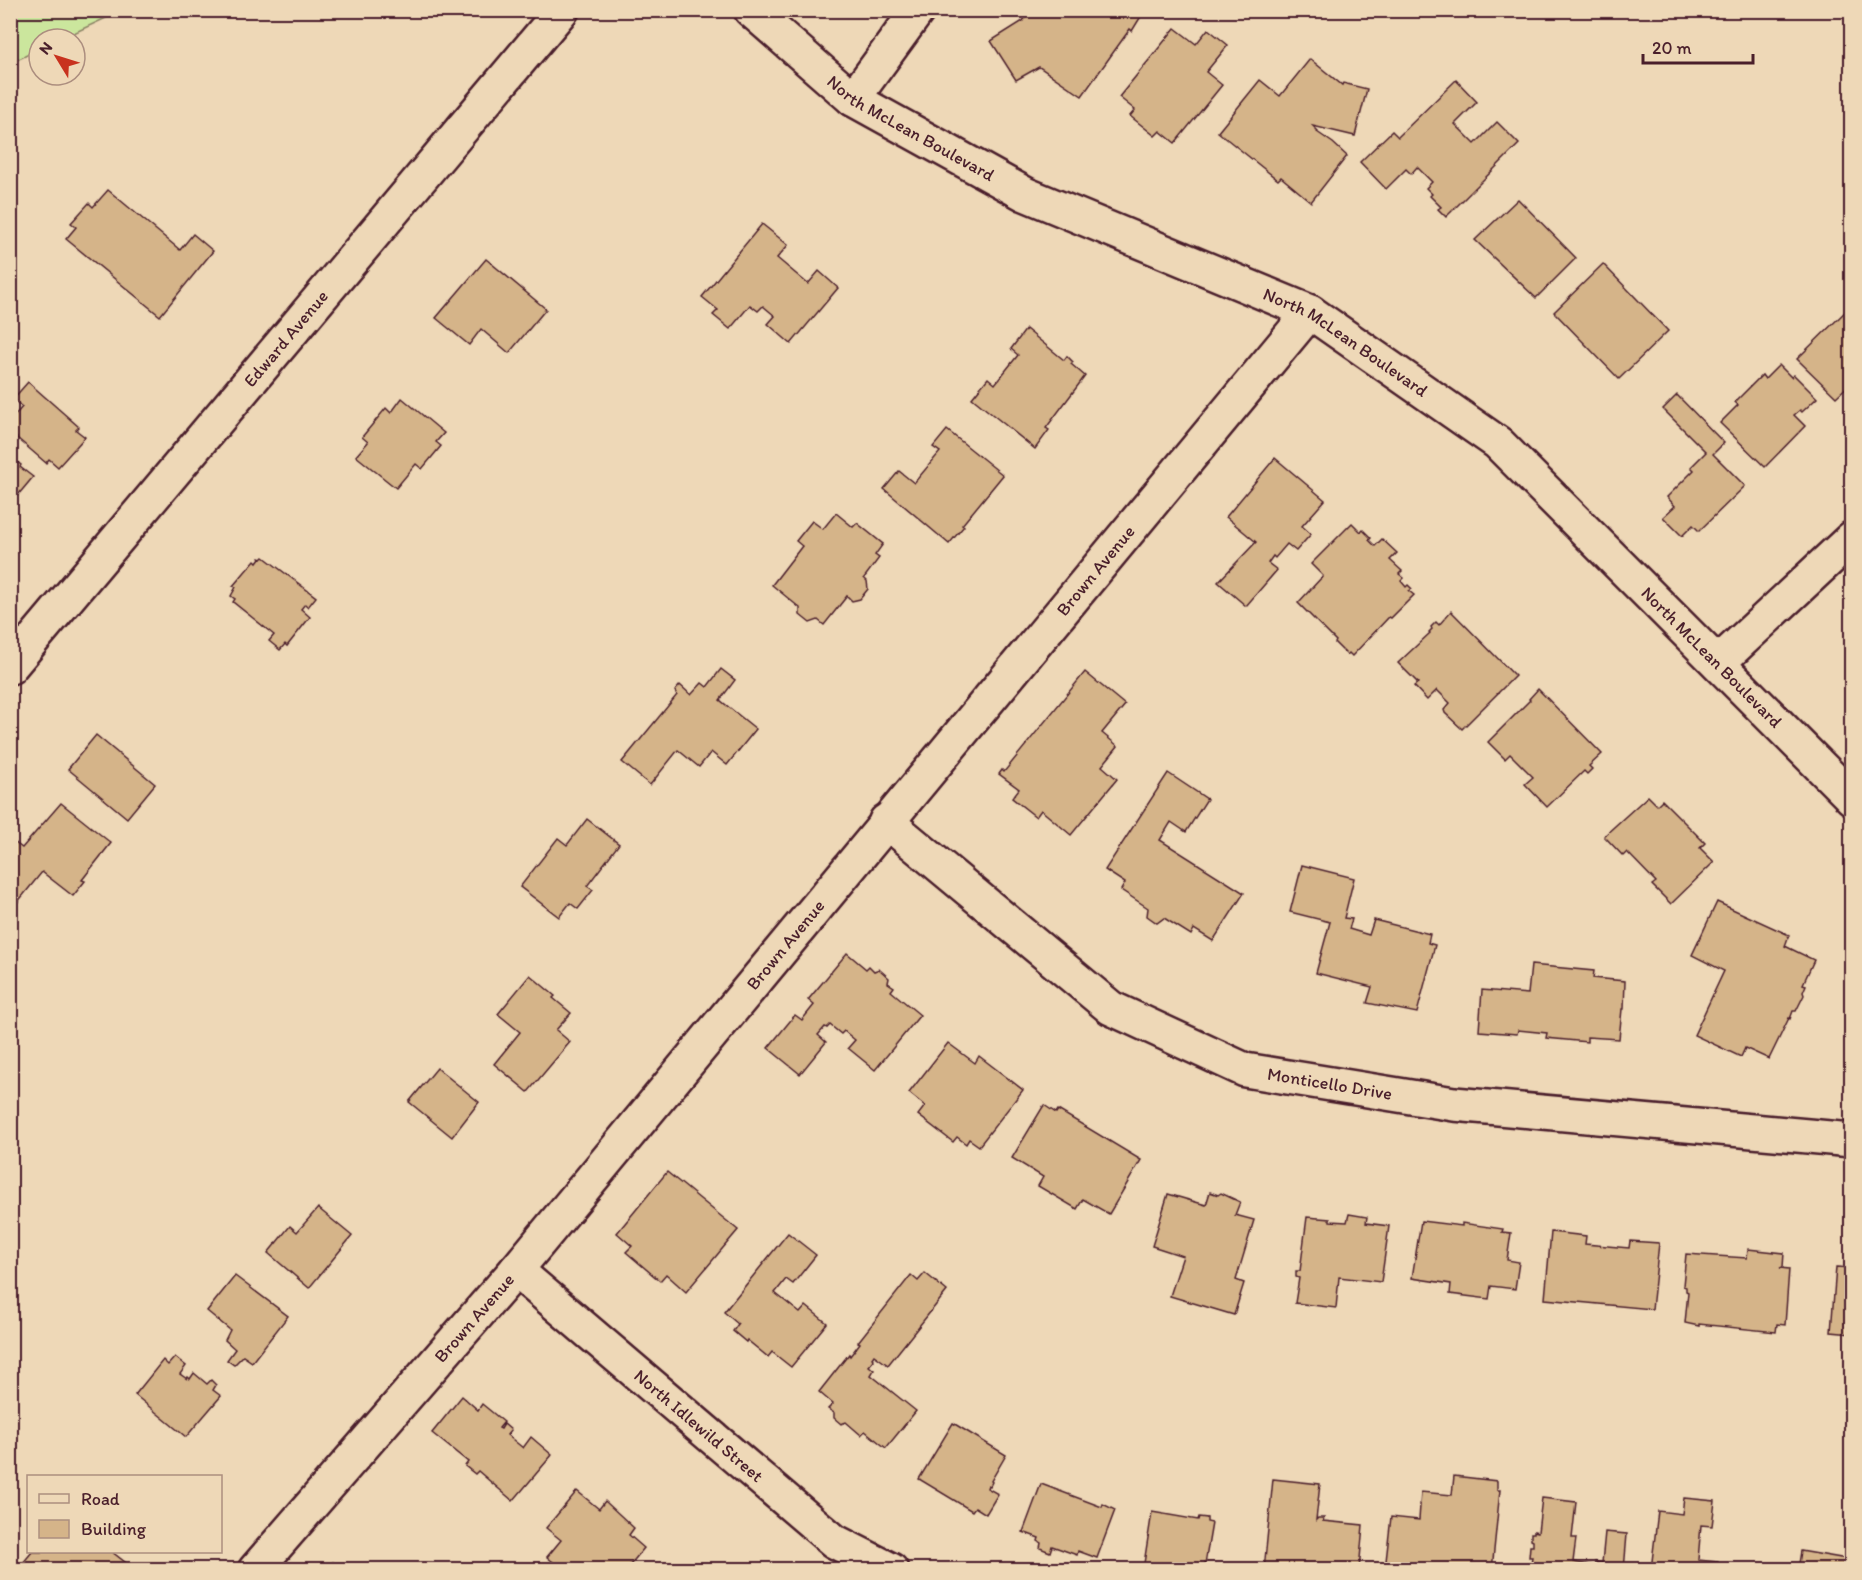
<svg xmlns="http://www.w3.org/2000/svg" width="1862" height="1580" font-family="Itim,sans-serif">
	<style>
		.green { fill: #cbe69d; stroke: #8a8264; stroke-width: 1.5 }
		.building { fill: #d5b489; stroke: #4a1f2b; stroke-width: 1.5 }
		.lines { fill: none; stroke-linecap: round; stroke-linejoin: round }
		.minor-casing { stroke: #4a1f2b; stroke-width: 38 }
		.secondary-casing { stroke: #4a1f2b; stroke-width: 38 }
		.minor { stroke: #eed8b7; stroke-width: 33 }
		.secondary { stroke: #eed8b7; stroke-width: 33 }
		.labels { text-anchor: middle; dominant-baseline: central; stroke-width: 5; stroke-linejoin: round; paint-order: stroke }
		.street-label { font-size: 18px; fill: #4a1f2b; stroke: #eed8b7 }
	</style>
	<rect width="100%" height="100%" fill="#eed8b7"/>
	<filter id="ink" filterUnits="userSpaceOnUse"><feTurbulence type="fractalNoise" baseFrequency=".0167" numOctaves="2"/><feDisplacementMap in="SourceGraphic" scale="12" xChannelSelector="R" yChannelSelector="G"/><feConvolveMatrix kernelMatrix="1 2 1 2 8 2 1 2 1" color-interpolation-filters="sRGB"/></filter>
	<g filter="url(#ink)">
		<!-- green -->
		<path class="green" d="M11 10H121V11L61 39H39V49L11 63Z"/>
		<!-- building -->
		<g class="building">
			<path d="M1030 10H1153L1148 16 1143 13 1132 31 1130 29 1082 96 1039 67 1016 80 991 41 1023 21Z"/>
			<path d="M1175 28 1196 44 1208 29 1228 45 1206 72 1222 85 1175 143 1160 131 1155 136 1130 116 1135 110 1119 97Z"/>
			<path d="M1310 59 1342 85 1343 83 1367 89 1355 136 1313 126 1318 131 1317 132 1333 143 1347 156 1311 202 1281 177 1278 180 1218 132 1260 80 1280 96Z"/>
			<path d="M1456 80 1477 102 1455 124 1475 144 1497 122 1519 144 1446 217 1438 209 1441 207 1430 196 1432 194 1426 188 1432 182 1417 167 1411 174 1406 169 1386 189 1360 162 1392 131 1398 137Z"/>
			<path d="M108 190 180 250 193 234 213 251 160 316 66 239 76 227 71 223 89 203 93 207Z"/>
			<path d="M1518 199 1576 258 1536 298 1475 240Z"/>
			<path d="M762 224 788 245 777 258 808 284 819 271 838 288 791 344 768 324 775 316 763 306 758 311 750 305 730 329 713 315 718 310 702 297Z"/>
			<path d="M486 259 546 309 509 353 481 329 469 345 436 318Z"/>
			<path d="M1603 264 1668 331 1619 379 1554 312Z"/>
			<path d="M1852 305V382L1836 397 1797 359Z"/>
			<path d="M1026 329 1064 360 1067 356 1073 362 1071 364 1085 376 1046 428 1049 430 1035 449 972 398 988 378 995 384 1018 355 1011 349Z"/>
			<path d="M1779 365 1791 377 1794 375 1817 398 1802 412 1800 410 1794 415 1805 426 1765 467 1720 423 1738 405 1735 402 1762 375 1765 379Z"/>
			<path d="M28 382 79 427 76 430 85 437 58 467 49 459 46 463 10 432V421L22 407 13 399Z"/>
			<path d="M1677 395 1724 443 1713 454 1745 486 1699 531 1693 525 1682 536 1663 517 1675 506 1667 497 1694 470 1691 467 1706 452 1663 409Z"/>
			<path d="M402 398 444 433 436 442 441 446 422 469 416 464 396 488 356 456 368 442 362 437 386 408 391 413Z"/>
			<path d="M947 430 1003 475 962 525 964 526 949 544 884 489 899 471 914 483 940 452 933 447Z"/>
			<path d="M10 456 21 465 20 467 33 477 18 495 10 489Z"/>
			<path d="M1275 458 1325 500 1302 526 1311 534 1296 551 1287 544 1275 558 1273 556 1268 563 1277 570 1246 606 1218 582 1256 542 1226 517Z"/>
			<path d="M836 513 853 527 857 523 883 544 875 555 879 558 864 578 867 581 868 589 860 599 852 601 847 596 824 625 818 620 810 623 800 615V608L772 585 802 546 796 541 812 521 823 529Z"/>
			<path d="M1352 523 1361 532 1363 530 1371 538 1369 540 1375 546 1382 539 1397 553 1390 560 1402 571 1399 574 1404 578 1401 581 1406 587 1408 585 1412 589 1409 591 1414 595 1391 618 1389 617 1352 656 1349 653 1347 655 1335 643 1336 641 1298 603 1323 576 1311 564Z"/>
			<path d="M264 557 316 597 308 607 305 604 301 609 310 617 287 646 285 644 280 650 269 641 274 635 233 602 235 599 231 596 236 587 233 586 255 560 257 562 260 558 262 559Z"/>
			<path d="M1451 611 1515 676 1462 729 1445 713 1444 710 1450 703 1437 690 1427 700 1414 686 1418 683 1398 663 1430 633 1429 632 1432 629 1431 627 1436 622 1439 625Z"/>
			<path d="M721 669 735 680 720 700 756 729 727 765 711 752 699 767 678 750 650 785 622 762 677 695 675 691 680 685 691 695 702 683 707 687Z"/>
			<path d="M1085 672 1125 705 1102 733 1118 746 1102 766 1117 779 1071 835 1041 810 1036 817 1012 798 1019 789 999 774 1002 770 1004 772Z"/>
			<path d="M1538 689 1602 754 1589 766 1592 769 1587 774 1584 771 1547 807 1525 784 1533 777 1510 754 1505 759 1488 742 1530 700 1529 699Z"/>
			<path d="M96 735 155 784 127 818 68 769Z"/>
			<path d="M1168 773 1207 799 1186 832 1171 822 1160 840 1244 893 1213 941 1194 929 1191 935 1164 918 1157 923 1147 916 1148 908 1121 890 1125 883 1105 870Z"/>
			<path d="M1648 796 1657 805 1662 800 1705 843 1700 848 1714 862 1671 904 1652 885 1656 882 1627 852 1623 856 1604 836Z"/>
			<path d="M61 803 111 843 82 880 85 881 73 896 42 872 12 909 10 908V847L14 842 22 848Z"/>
			<path d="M587 819 619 844 587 886 593 890 578 909 570 903 559 917 520 887 558 838 567 845Z"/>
			<path d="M1302 865 1354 878 1344 918 1352 919 1349 929 1369 935 1374 920 1430 934 1428 943 1435 945 1417 1013 1367 1003 1372 987 1316 973 1330 922 1290 912Z"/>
			<path d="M1717 902 1789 935 1785 946 1814 960 1803 984 1806 985 1803 992 1804 995 1796 1011H1793L1790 1019 1789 1018 1769 1059 1745 1048 1741 1057 1694 1035 1724 971 1692 955Z"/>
			<path d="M847 953 866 969 869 966 874 971 879 969 889 978 888 983 894 987 891 991 920 1015 875 1070 848 1048 855 1040 844 1031 841 1034 830 1025 827 1028 825 1027 818 1035 826 1042 800 1074 768 1048 795 1015 802 1020 814 1005 808 1000Z"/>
			<path d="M1531 965 1594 971 1593 978 1625 981 1624 1009H1622L1619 1039 1587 1037V1042L1546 1038 1547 1033 1518 1030 1517 1034 1479 1031 1482 990 1528 994Z"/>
			<path d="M530 975 555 996 553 998 571 1013 556 1030 570 1042 528 1092 494 1064 520 1032 498 1014Z"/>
			<path d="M948 1043 975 1063 979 1056 1023 1090 979 1146 969 1139 966 1144 957 1137 953 1142 918 1115 925 1106 909 1093Z"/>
			<path d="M437 1068 479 1102 452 1137 409 1102Z"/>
			<path d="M1044 1105 1056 1113 1058 1110 1141 1160 1109 1214 1083 1199 1077 1209 1038 1186 1043 1177 1012 1158Z"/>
			<path d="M667 1172 738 1230 686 1292 666 1274 660 1281 626 1252 632 1246 617 1233Z"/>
			<path d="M1210 1192 1218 1195 1221 1193 1240 1202 1235 1215 1254 1220 1236 1280 1244 1283 1234 1315 1170 1296 1183 1256 1152 1246 1168 1194 1206 1205Z"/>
			<path d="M318 1208 352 1236 309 1288 268 1253 290 1226 297 1232Z"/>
			<path d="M1349 1214 1367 1217 1366 1223 1389 1226 1381 1282 1339 1277 1336 1308 1295 1303 1299 1278 1296 1277V1271H1300L1307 1217 1330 1219V1221L1347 1222Z"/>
			<path d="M1421 1221 1462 1226V1223L1503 1229 1502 1232 1511 1233 1507 1260 1519 1262 1515 1289 1491 1286 1489 1299 1450 1294 1451 1284 1412 1278Z"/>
			<path d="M1551 1232 1586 1236 1585 1244 1629 1248 1630 1241 1659 1243 1652 1309 1545 1299Z"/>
			<path d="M788 1233 816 1255 793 1284 786 1279 775 1293 800 1313 806 1306 827 1323 791 1367 772 1352 768 1357 747 1340 746 1342 733 1331 738 1324 724 1312Z"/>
			<path d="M1748 1249 1784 1253 1783 1267 1780 1268 1789 1269 1785 1325 1777 1324 1776 1332 1699 1324V1326L1685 1323 1688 1292 1686 1291V1287L1683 1286 1686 1254 1747 1258Z"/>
			<path d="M1836 1267 1852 1268V1334L1831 1332Z"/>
			<path d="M925 1273 947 1291 888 1365 874 1355 872 1358 874 1360 869 1366 874 1370 871 1375 916 1411 886 1448 865 1431 861 1435 846 1422 841 1424 834 1418V1413L828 1409 833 1404 819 1392 849 1354 850 1356 860 1343 858 1342 911 1275 918 1281Z"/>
			<path d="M235 1276 288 1316 252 1362 243 1356 234 1365 227 1360 235 1349 225 1340 230 1330 207 1311Z"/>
			<path d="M175 1357 186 1366 180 1374 187 1379 188 1377 190 1379 194 1373 207 1384 211 1380 216 1385 213 1390 221 1396 186 1437 135 1395 163 1360 168 1365Z"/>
			<path d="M462 1396 478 1410 482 1404 504 1422 499 1428 501 1429 504 1424 511 1430 507 1435 523 1448 531 1437 552 1455 513 1501 478 1471 475 1474 465 1466 468 1462 432 1433Z"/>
			<path d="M953 1423 1006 1455 991 1481 992 1482 990 1486 988 1485 987 1488 998 1494 986 1514 975 1507 972 1511 919 1479Z"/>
			<path d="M1454 1476 1497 1481V1490H1500L1492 1570H1385L1391 1517 1419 1520 1421 1492 1452 1495Z"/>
			<path d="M1273 1479 1320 1484 1316 1520 1318 1518H1324L1323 1521 1363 1525 1359 1570H1264Z"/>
			<path d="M1041 1484 1102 1507 1103 1504 1115 1510 1097 1558 1078 1551 1077 1555 1052 1546 1050 1552 1040 1548 1041 1543 1038 1541 1039 1538 1023 1532Z"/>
			<path d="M577 1491 599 1509 605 1501 634 1528 629 1535 644 1548 626 1570H563L547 1557 561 1540 546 1528Z"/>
			<path d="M1542 1498 1576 1502 1572 1538H1576L1573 1562 1595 1566V1562L1602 1563 1605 1532 1627 1534 1624 1570H1535V1564L1531 1563 1532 1557H1529L1530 1546H1533V1541L1531 1540V1533H1534V1531L1538 1532Z"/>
			<path d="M1684 1498 1715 1501 1712 1526 1701 1525 1698 1560 1718 1562V1567L1739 1570H1651L1658 1511 1682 1514Z"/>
			<path d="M1152 1512 1198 1520 1199 1517 1207 1518V1522L1212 1523 1204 1570H1143Z"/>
			<path d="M1801 1551 1852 1560V1570H1798Z"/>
			<path d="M32 1552H112L130 1566 127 1570H17Z"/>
			<path d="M333 1562 342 1570H327Z"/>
		</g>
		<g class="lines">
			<defs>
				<g id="minor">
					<path d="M853 99 918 10"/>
					<path d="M1718 663 1852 538"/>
					<path id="s1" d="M10 667 562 10"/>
					<path id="s2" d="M886 821 1111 1008 1245 1070 1454 1104 1852 1140"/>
					<path id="s3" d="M516 1270 834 1541 891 1570"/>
					<path id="s4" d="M255 1570 516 1270 1310 312"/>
				</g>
				<g id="secondary">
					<path id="s5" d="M751 10 853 99 1025 194 1310 312 1498 443 1852 798"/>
				</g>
			</defs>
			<!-- minor casing -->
			<use href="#minor" class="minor-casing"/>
			<!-- secondary casing -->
			<use href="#secondary" class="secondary-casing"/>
			<!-- minor -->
			<use href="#minor" class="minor"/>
			<!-- secondary -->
			<use href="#secondary" class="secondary"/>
		</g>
	</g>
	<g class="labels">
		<!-- street labels -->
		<g class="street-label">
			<text stroke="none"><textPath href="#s5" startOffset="200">North McLean Boulevard</textPath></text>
			<text stroke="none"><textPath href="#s1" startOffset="429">Edward Avenue</textPath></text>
			<text stroke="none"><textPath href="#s5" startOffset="686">North McLean Boulevard</textPath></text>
			<text stroke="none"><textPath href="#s4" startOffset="1306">Brown Avenue</textPath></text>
			<text stroke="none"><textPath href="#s5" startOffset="1172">North McLean Boulevard</textPath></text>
			<text stroke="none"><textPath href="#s4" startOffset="820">Brown Avenue</textPath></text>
			<text stroke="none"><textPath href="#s2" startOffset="526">Monticello Drive</textPath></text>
			<text stroke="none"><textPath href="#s4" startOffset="334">Brown Avenue</textPath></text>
			<text stroke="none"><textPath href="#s3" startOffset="240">North Idlewild Street</textPath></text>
		</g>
	</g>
	<!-- margin -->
	<rect width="1862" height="1580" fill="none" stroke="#eed8b7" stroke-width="36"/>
	<rect x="18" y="18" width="1826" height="1544" fill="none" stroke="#4a1f2b" stroke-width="2" filter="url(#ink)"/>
	<!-- legend -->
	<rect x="27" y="1475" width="195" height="78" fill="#eed8b7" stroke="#ac8e7f" stroke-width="1.5"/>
	<rect x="39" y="1494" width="30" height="9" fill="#eed8b7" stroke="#ac8e7f" stroke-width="1.5"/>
	<text x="81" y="1505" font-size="18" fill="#4a1f2b">Road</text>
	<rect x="39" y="1520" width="30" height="18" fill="#d5b489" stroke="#ac8e7f" stroke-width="1.5"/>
	<text x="81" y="1535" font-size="18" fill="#4a1f2b">Building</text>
	<!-- north arrow -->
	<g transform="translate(57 57) rotate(308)"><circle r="28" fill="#eed8b7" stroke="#ac8e7f" stroke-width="1.5"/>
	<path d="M0-4.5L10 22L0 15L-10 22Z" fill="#c8321e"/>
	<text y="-9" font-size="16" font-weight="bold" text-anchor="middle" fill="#4a1f2b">N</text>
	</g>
	<!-- scale -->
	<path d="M1643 54v9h110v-9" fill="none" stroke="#4a1f2b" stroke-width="3"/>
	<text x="1652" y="54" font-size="18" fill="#4a1f2b" stroke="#eed8b7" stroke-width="4.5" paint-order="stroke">20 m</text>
</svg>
